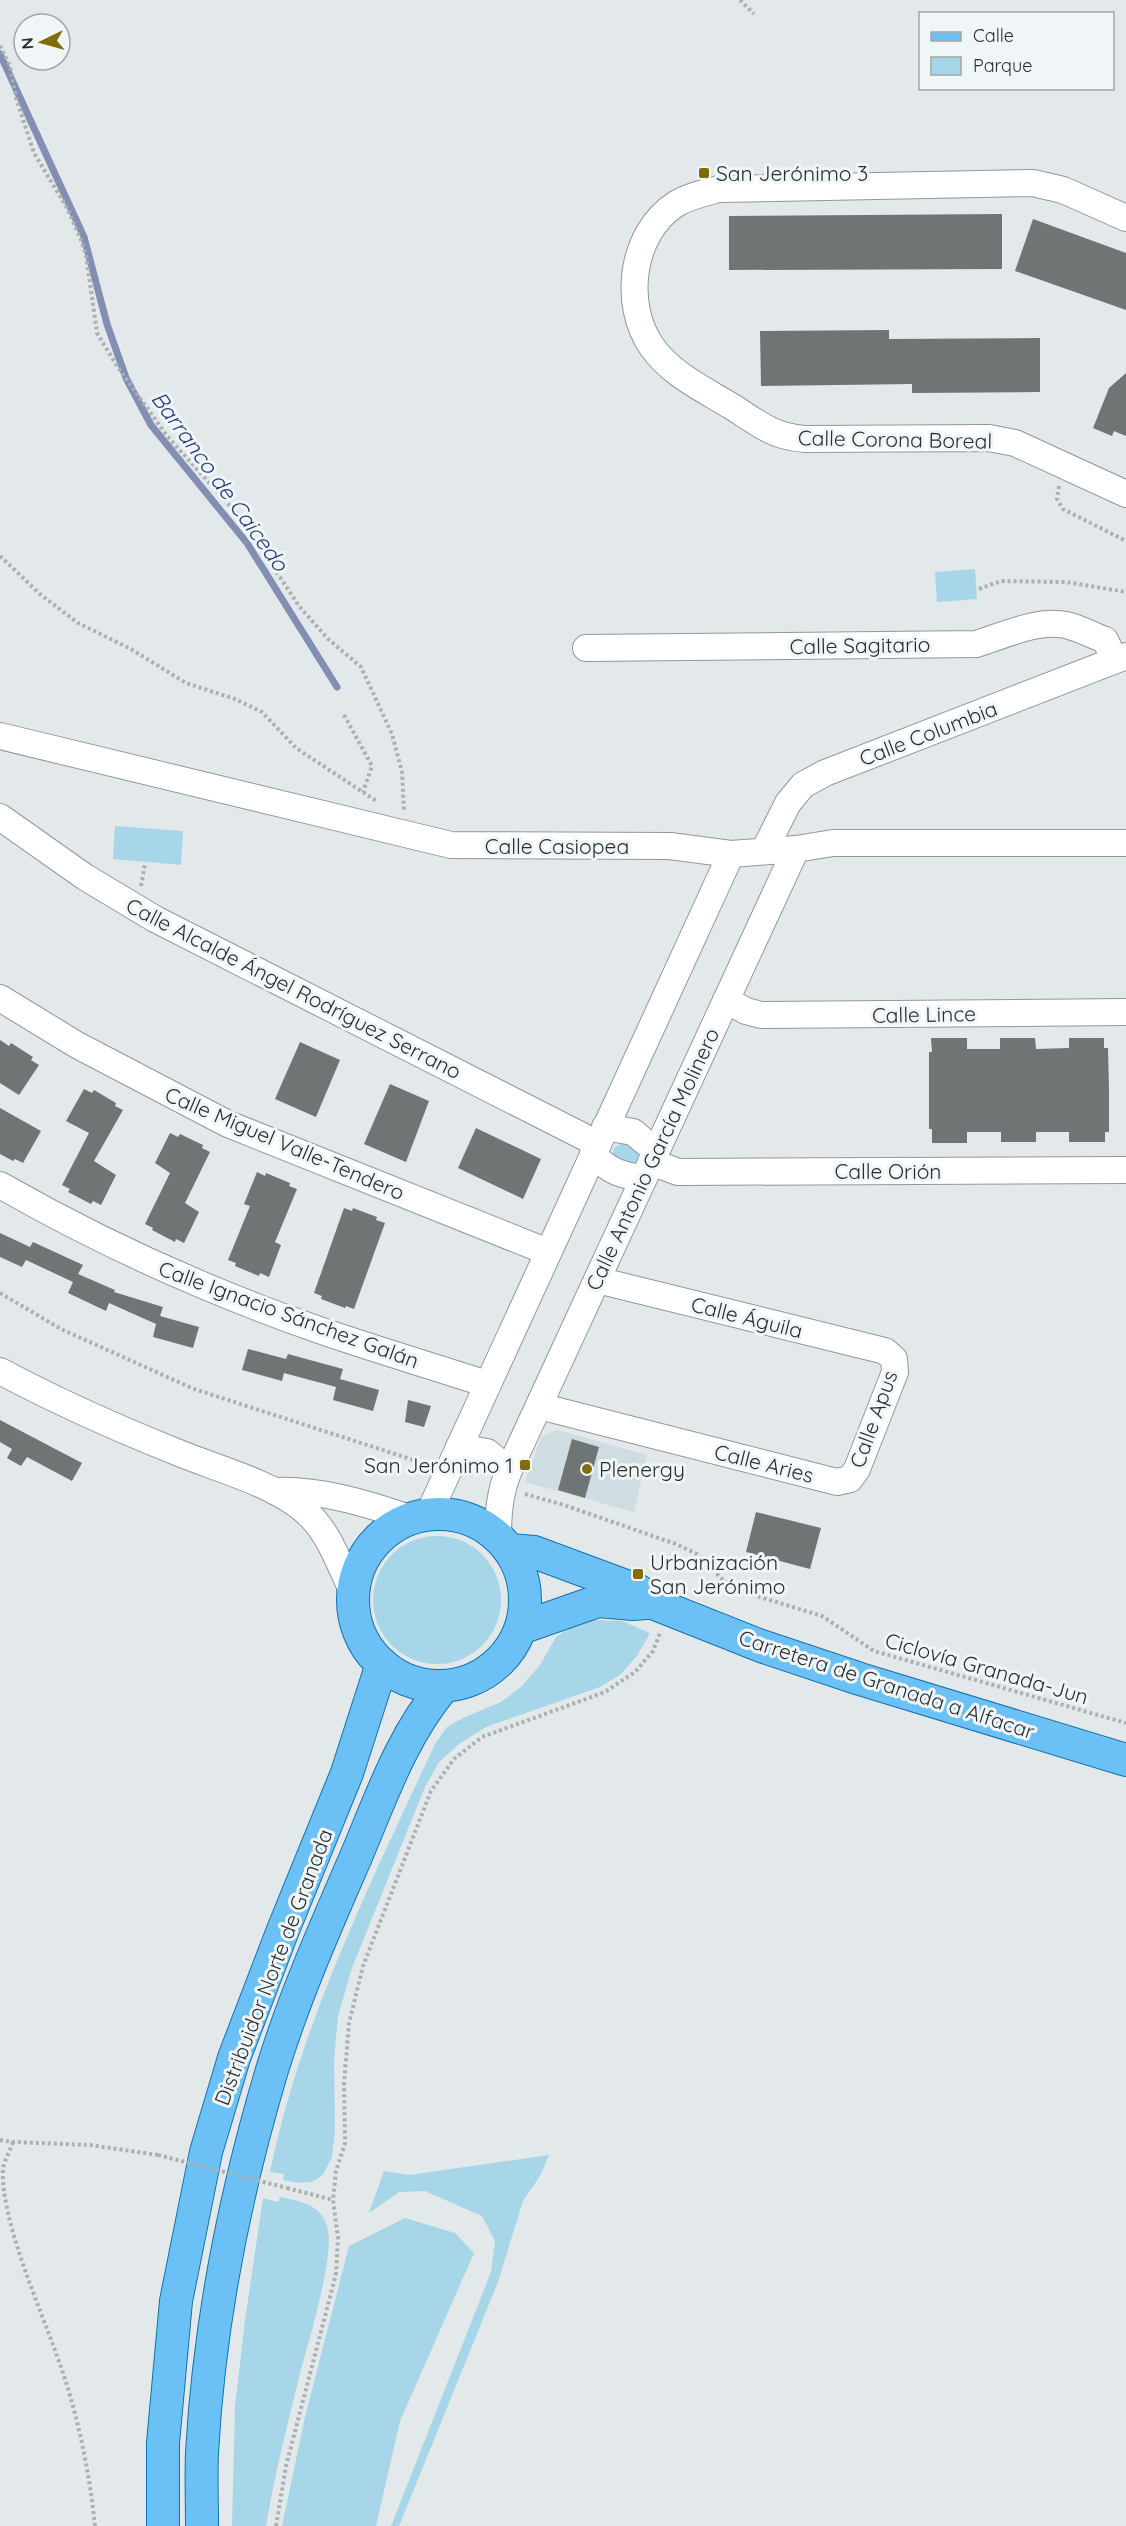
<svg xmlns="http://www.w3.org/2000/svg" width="1126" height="2526" font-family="Quicksand,sans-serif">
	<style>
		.built { fill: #cfdce1 }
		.green { fill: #a6d6e7 }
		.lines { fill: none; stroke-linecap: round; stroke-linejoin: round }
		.stream { stroke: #828eb2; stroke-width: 7 }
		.building { fill: #6f7474 }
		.minor-casing { stroke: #929799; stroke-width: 28 }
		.major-casing { stroke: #1472ab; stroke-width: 34 }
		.path { stroke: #abb0b2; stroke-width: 4; stroke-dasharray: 3 3; stroke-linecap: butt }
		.minor { stroke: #fff; stroke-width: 26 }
		.major { stroke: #6bc1f5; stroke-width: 32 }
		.path-bridge { stroke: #abb0b2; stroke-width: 4; stroke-dasharray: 3 3; stroke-linecap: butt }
		.poi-dot { fill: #806d09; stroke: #f0f6f8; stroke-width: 2 }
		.labels { text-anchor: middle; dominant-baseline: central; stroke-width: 6; stroke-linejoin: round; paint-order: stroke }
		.poi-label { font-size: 21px; fill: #2b2d2e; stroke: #f0f6f8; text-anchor: start }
		.street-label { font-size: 21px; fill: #2b2d2e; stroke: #f0f6f8 }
		.water-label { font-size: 22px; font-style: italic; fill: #2c3b78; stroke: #f0f6f8 }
	</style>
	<rect width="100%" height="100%" fill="#e3e9eb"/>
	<!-- built -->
	<path class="built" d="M557 1430 647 1455 634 1512 525 1482 541 1437Z"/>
	<!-- green -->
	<g class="green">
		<path d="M975 569 977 599 937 602 935 572Z"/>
		<path d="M115 826 183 831 181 865 113 859Z"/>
		<path d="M625 1141 638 1151V1160L632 1166 612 1156 614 1148Z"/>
		<circle cx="437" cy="1600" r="64"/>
		<path d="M594 1620 622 1621 650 1633 637 1656 621 1674 600 1687 486 1727 459 1744 439 1762 425 1787 352 1968 338 2016 334 2060 335 2130 332 2157 323 2175 312 2182 298 2183 283 2180 284 2174 270 2172C301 2022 371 1882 435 1744L447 1727 465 1717 501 1702 522 1686 540 1665 556 1637 573 1626Z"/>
		<path d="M549 2155 540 2176 523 2201 498 2282 399 2526H391L491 2272 495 2241 482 2216 425 2191 399 2192 369 2213 384 2171 410 2175Z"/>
		<path d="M280 2197C299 2201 321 2204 327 2226 336 2253 309 2339 301 2370 288 2422 275 2473 266 2526H232L235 2406 245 2320 263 2198 278 2202Z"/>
		<path d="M405 2218 455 2233 474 2253 400 2421 376 2526H282L305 2417 349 2246Z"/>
	</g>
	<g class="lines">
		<!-- stream -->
		<path class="stream" d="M0 54 84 237 107 324 126 378 151 425 247 543 337 687"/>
	</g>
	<!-- building -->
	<g class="building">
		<path d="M1002 214V269L729 270V216Z"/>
		<path d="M1033 219 1126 253V310L1015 271Z"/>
		<path d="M889 330V339L1040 338V392L912 393V384L761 386 760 331Z"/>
		<path d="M1126 373V436L1114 431 1112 436 1093 428 1109 388Z"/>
		<path d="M931 1038H967V1049H1000V1038H1035L1036 1049 1069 1048V1038H1104V1048H1108L1109 1088V1132H1105V1142H1069V1132H1036V1142H1001V1132H967V1143H932V1129H929V1052H932Z"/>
		<path d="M0 1040 9 1046 11 1043 33 1057 31 1060 39 1065 19 1095 0 1083Z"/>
		<path d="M300 1042 340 1060 316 1117 275 1099Z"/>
		<path d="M390 1084 429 1101 406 1162 364 1144Z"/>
		<path d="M84 1089 92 1093 94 1090 116 1103 115 1106 123 1110 94 1161 116 1175 101 1205 93 1201 91 1204 68 1192 70 1189 62 1185 89 1133 66 1121Z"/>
		<path d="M0 1108 41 1131 23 1163 15 1159 13 1161 0 1154Z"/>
		<path d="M476 1128 541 1159 523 1199 458 1168Z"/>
		<path d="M170 1133 178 1137 180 1134 203 1145 202 1148 210 1152 185 1203 199 1212 184 1243 176 1239 175 1242 152 1230 153 1228 145 1224 170 1173 155 1163Z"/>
		<path d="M257 1172 265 1176 266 1173 290 1183 289 1186 297 1189 275 1242 281 1245 269 1277 260 1273 259 1276 235 1266 236 1263 228 1260 250 1206 244 1204Z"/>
		<path d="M344 1208 352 1211 353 1208 377 1217 376 1220 385 1223 354 1309 346 1306 345 1308 321 1299 322 1296 314 1293Z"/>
		<path d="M0 1233 30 1247 33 1242 83 1265 78 1274 115 1290 114 1292 163 1307 160 1316 199 1327 193 1348 153 1337 156 1324 109 1303 106 1311 68 1293 73 1282 26 1260 22 1267 0 1257Z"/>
		<path d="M248 1349 286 1359 288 1354 343 1369 340 1379 379 1390 373 1411 333 1400 336 1387 284 1373 282 1381 242 1370Z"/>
		<path d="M408 1400 431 1406 424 1427 405 1422Z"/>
		<path d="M0 1420 82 1463 72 1481 27 1457 21 1466 7 1458 12 1449 0 1442Z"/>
		<path d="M572 1439 599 1447 585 1498 558 1490Z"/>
		<path d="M756 1512 821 1528 810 1569 746 1552Z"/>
	</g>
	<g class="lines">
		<defs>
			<g id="minor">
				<path d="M1126 218 1063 190 1033 183 719 189C704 193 689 196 676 204 631 233 622 304 652 347 671 374 703 389 731 406 744 414 757 424 770 430 781 436 793 438 805 439L989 438 1015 443 1126 494"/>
				<path d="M586 648 976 644C1003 636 1037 619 1066 625 1079 628 1092 635 1105 640L1115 660"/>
				<path d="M0 736 451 845 670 846 731 854 796 849 833 843H1126"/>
				<path d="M0 817 85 877 155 919 598 1144"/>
				<path d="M764 851 788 803 803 785 825 773 1126 656"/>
				<path d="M0 998 77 1045 228 1124 548 1252"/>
				<path d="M726 1000 746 1011 761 1015 1126 1012"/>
				<path d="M605 1127 633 1132 656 1151"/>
				<path d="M593 1154C608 1171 622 1176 644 1178"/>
				<path d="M651 1162 678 1172 1126 1170"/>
				<path d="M0 1185C103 1244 210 1292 322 1331 377 1350 432 1366 487 1384"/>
				<path d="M0 1371C58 1402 119 1429 179 1453 218 1469 272 1483 304 1510 329 1531 339 1564 353 1592"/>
				<path d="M539 1406 837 1482 850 1479 857 1469 895 1372 894 1359 885 1351 597 1280"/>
				<path d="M459 1447 487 1452 509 1470"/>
				<path d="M274 1491C319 1489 366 1503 409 1518"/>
				<path d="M429 1513 731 854"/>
				<path d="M498 1536C498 1512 500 1492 509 1470L796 849"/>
			</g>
			<g id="major">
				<circle cx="439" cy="1600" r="86"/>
				<path d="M510 1550 534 1552 639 1591 650 1602 761 1646 860 1679 1126 1760"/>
				<path d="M521 1628 598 1601 633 1604 646 1603"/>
				<path d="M163 2526V2443L176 2301 206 2152 234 2058 283 1930 347 1773 382 1664"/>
				<path d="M202 2526C202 2502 201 2477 202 2453 209 2324 235 2194 272 2070 294 1998 325 1928 355 1859 381 1798 401 1737 444 1686"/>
			</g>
		</defs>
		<!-- minor casing -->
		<use href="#minor" class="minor-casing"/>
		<!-- major casing -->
		<use href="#major" class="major-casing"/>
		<!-- path -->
		<g class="path">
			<path d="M740 0 754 14"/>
			<path d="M0 46 10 66 16 98 34 153 67 208 81 240 86 255 97 333 117 366 167 436 241 518 299 606 328 639 361 667 392 734 402 772 404 810"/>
			<path d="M1059 486 1057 499 1063 509 1126 541"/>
			<path d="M0 556 41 595 78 623 131 649 186 683 235 699 262 712 296 748 378 802"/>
			<path d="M979 589 1001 581 1066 582 1126 592"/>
			<path d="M344 715 372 766 363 792"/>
			<path d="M141 886 145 864"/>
			<path d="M0 1293 61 1329 194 1389 426 1464"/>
			<path d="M525 1494 564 1505 676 1544 697 1554 723 1580 737 1590 822 1616 874 1651 1126 1723"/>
			<path d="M0 2140 13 2142 90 2145 158 2155"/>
			<path d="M13 2142C10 2151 5 2159 3 2168 0 2219 40 2307 57 2356 77 2410 89 2469 95 2526"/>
			<path d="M287 2188 333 2200"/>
			<path d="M276 2526 286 2466 336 2274 338 2238 333 2200 336 2171 345 2143 344 2084 349 2023 363 1966 431 1791 454 1759 482 1737 605 1692 635 1672 653 1651 660 1633"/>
		</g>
		<!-- minor -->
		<use href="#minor" class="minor"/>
		<!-- major -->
		<use href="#major" class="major"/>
		<!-- path-bridge -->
		<path class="path-bridge" d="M158 2155 287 2188"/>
	</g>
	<!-- markers -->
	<g class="poi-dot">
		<rect x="698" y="167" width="12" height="12" rx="3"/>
		<rect x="519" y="1459" width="12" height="12" rx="3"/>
		<circle cx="587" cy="1469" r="6"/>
		<rect x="632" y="1568" width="12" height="12" rx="3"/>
	</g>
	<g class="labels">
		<!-- poi labels -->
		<g class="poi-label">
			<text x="716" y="173">San Jerónimo 3</text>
			<text x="513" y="1465" text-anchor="end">San Jerónimo 1</text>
			<text x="599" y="1469">Plenergy</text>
			<text x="650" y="1562">Urbanización<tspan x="650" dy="24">San Jerónimo</tspan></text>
		</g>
		<!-- street labels -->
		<g class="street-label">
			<text transform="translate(895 439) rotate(1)">Calle Corona Boreal</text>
			<text transform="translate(860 645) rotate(-1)">Calle Sagitario</text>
			<text transform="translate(928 733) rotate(-21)">Calle Columbia</text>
			<text x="557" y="846">Calle Casiopea</text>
			<text transform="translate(294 988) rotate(27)">Calle Alcalde Ángel Rodríguez Serrano</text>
			<text transform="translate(924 1014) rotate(-1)">Calle Lince</text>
			<text transform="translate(285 1143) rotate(23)">Calle Miguel Valle-Tendero</text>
			<text transform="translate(652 1159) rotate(-65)">Calle Antonio García Molinero</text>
			<text x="888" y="1171">Calle Orión</text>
			<text transform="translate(289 1314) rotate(20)">Calle Ignacio Sánchez Galán</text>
			<text transform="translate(747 1317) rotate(14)">Calle Águila</text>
			<text transform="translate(873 1419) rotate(-70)">Calle Apus</text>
			<text transform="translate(764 1463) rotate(14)">Calle Aries</text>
			<text transform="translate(987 1668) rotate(16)">Ciclovía Granada-Jun</text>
			<text transform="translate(887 1684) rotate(18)">Carretera de Granada a Alfacar</text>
			<text transform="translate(273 1967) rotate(-69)">Distribuidor Norte de Granada</text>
		</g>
		<!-- water labels -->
		<g class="water-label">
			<text transform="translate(220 481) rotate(54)">Barranco de Caicedo</text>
		</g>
	</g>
	<!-- legend -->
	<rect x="919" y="12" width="195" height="78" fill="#f0f6f8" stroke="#a1a6a7" stroke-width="1.5"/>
	<rect x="931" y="32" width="30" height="9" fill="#6bc1f5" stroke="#a1a6a7" stroke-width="1.5"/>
	<text x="973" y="42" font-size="18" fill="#2b2d2e">Calle</text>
	<rect x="931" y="57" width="30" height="18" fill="#a6d6e7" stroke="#a1a6a7" stroke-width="1.5"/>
	<text x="973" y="72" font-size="18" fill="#2b2d2e">Parque</text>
	<!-- north arrow -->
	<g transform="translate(42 42) rotate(265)"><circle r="28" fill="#f0f6f8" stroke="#a1a6a7" stroke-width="1.5"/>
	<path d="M0-4.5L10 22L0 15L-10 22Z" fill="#806d09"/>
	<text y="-9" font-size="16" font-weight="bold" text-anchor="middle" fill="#2b2d2e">N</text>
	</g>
</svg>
